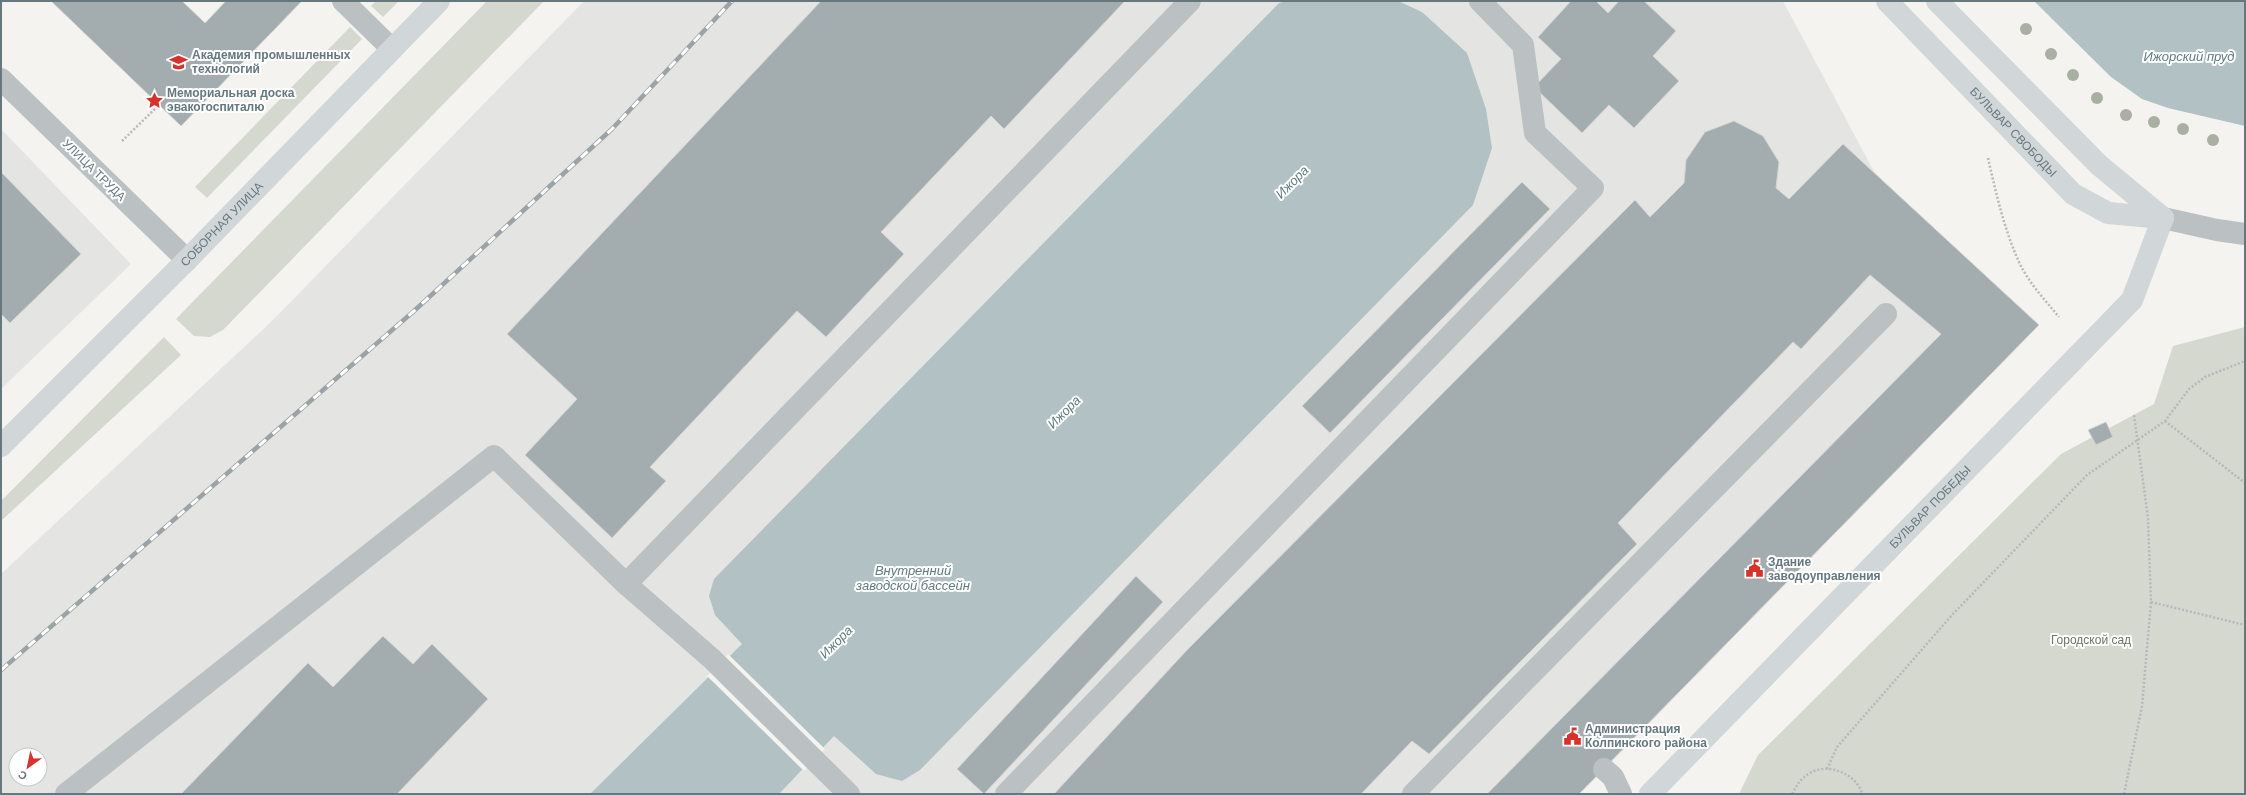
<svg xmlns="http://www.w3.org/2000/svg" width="2246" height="795" font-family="Arial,sans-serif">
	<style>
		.built { fill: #e4e5e3; fill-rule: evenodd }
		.green { fill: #d4d8cf }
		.water { fill: #b2c1c3 }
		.pier { fill: #f4f3f0 }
		.building { fill: #a3acaf; stroke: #d5d4d3 }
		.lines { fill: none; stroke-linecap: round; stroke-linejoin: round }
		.path { stroke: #b5b9ba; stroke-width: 2.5; stroke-dasharray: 2 2; stroke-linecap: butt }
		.minor { stroke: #bbc0c2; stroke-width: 22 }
		.major { stroke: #d1d6d9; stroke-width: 22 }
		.rail-casing { stroke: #9ba3a6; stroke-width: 4.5 }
		.rail { stroke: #fff; stroke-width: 3; stroke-dasharray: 9; stroke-linecap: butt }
		.tree { fill: #a9afa2 }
		.labels { text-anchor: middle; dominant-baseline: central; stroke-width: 4; stroke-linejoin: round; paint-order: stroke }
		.poi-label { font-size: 12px; font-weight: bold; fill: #65787f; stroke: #fff; text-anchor: start }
		.street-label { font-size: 12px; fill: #65787f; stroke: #fff }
		.park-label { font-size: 12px; fill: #6b7763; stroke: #fff }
		.water-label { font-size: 13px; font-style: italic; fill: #607b7d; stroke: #fff }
	</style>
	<rect width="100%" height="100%" fill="#f4f3f0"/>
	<!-- built -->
	<g class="built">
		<path d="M584 1H1783L1878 179 2038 326 1580 794H1V574L271 322ZM16 755H40V779H16Z"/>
		<path d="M1 129 131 264 1 389Z"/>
	</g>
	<!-- green -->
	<g class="green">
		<path d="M376 1H399L383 17 371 6Z"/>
		<path d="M487 1H544L223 330 210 337 194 336 176 319Z"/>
		<path d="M350 27 362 39 207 198 195 187Z"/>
		<path d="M2245 327V794H1739L1758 755 2061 454 2154 404 2173 346Z"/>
		<path d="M164 337 181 355 1 521V501Z"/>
	</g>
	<!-- water -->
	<g class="water">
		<path d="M1287 1H1398L1422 12 1467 53 1486 109 1492 148 1473 205 920 770 902 781 876 774 834 736 779 794H590L742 644 715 615 709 596 714 579 1279 3Z"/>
		<path d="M2034 1H2245V126L2168 108 2142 99 2111 77Z"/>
	</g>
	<!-- pier -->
	<path class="pier" d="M728 654 825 749 804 771 707 676Z"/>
	<!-- building -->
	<g class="building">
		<path d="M51 1H182L205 23 226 1H302L181 126Z"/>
		<path d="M821 1H1125L1004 129 991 116 881 232 904 254 826 337 797 311 650 467 666 481 612 538 525 455 577 399 507 334Z"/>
		<path d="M1571 1H1596L1608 13 1619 1H1644L1676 31 1653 56 1679 81 1634 128 1609 105 1582 133 1534 87 1561 59 1538 37Z"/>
		<path d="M1734 121 1763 136 1779 162 1776 188 1789 199 1843 144 2039 325 1579 794H1487L1941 334 1870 275 1801 349 1793 342 1618 523 1637 544 1429 754 1412 741 1361 794H1054L1187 650 1635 200 1650 217 1684 183 1686 160 1705 132Z"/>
		<path d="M1 172 81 254 10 323 1 314Z"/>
		<path d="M1522 182 1550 209 1330 433 1302 406Z"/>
		<path d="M2106 422 2113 437 2096 445 2088 430Z"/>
		<path d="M1136 576 1163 602 984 794 957 769Z"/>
		<path d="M383 636 413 664 432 644 488 699 397 794H181L308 663 333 687Z"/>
	</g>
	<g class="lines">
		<!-- path -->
		<g class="path">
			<path d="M122 141 159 105"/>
			<path d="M1988 158C1996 193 2004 229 2019 262 2028 282 2045 300 2059 317"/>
			<path d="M2165 421 2245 483"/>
			<path d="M2151 602 2245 625"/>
			<path d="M1827 769 1837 747 1952 615 2087 475 2165 421 2189 389 2205 377 2245 361"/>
			<path d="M1792 794C1797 785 1801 778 1810 773 1828 762 1857 774 1862 794"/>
			<path d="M2124 794 2142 706 2151 602 2148 518 2134 415"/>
		</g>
		<!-- minor -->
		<g class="minor">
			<path d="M343 1 392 49"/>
			<path d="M1 79 187 260"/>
			<path d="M2163 218 2217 230 2245 234"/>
			<path d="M626 584 1190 1"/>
			<path d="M1604 769 1613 777 1621 794"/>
			<path d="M66 794 494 456 626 584 712 659 849 794"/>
			<path d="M1006 794 1593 188 1535 133 1523 45 1480 1"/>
			<path d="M1413 794 1886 314"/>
		</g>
		<!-- major -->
		<g class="major">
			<path id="s1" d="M1887 1 2073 194 2108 213 2163 218"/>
			<path d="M1937 1 2099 165 2163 218"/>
			<path id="s2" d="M1 446 187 260 439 1"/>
			<path id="s3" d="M1650 794 2132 300 2163 218"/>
		</g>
		<defs>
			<path id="rail" d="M1 670 414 311 612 129 732 1"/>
		</defs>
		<!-- rail casing -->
		<use href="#rail" class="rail-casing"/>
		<!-- rail -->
		<use href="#rail" class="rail"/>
	</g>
	<!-- trees -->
	<g class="tree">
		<circle cx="2026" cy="29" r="6"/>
		<circle cx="2051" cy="54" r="6"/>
		<circle cx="2073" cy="75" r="6"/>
		<circle cx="2097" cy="98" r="6"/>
		<circle cx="2126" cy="115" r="6"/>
		<circle cx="2154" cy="122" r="6"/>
		<circle cx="2183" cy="129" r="6"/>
		<circle cx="2213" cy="140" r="6"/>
	</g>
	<!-- icons -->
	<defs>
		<symbol id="university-bare" viewBox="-9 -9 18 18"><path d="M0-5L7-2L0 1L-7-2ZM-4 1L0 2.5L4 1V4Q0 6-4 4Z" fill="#d7332c" stroke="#fff" stroke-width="2.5" paint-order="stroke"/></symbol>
		<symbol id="sight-bare" viewBox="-9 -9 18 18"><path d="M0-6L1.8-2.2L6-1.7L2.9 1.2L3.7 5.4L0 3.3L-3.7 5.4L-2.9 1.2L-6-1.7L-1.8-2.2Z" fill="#d7332c" stroke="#fff" stroke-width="2.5" paint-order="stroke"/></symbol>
		<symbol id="civic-bare" viewBox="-9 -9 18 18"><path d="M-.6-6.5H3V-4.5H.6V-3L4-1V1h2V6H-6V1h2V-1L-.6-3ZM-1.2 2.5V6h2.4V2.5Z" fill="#d7332c" stroke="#fff" stroke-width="2.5" paint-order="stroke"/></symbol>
	</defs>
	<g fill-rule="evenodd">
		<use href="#university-bare" x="166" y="50" width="25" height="25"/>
		<use href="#sight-bare" x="142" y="88" width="25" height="25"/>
		<use href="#civic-bare" x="1742" y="556" width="25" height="25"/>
		<use href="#civic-bare" x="1560" y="724" width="25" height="25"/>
	</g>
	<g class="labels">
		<!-- poi labels -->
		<g class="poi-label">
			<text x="192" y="55">Академия промышленных<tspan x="192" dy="14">технологий</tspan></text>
			<text x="167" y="93">Мемориальная доска<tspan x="167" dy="14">эвакогоспиталю</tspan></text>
			<text x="1768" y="562">Здание<tspan x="1768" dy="14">заводоуправления</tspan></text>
			<text x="1585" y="729">Администрация<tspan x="1585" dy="14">Колпинского района</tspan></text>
		</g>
		<!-- street labels -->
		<g class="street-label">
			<text stroke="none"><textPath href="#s1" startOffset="182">БУЛЬВАР СВОБОДЫ</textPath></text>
			<text transform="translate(94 170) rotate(44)">УЛИЦА ТРУДА</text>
			<text stroke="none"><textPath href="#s2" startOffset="313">СОБОРНАЯ УЛИЦА</textPath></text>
			<text stroke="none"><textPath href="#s3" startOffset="401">БУЛЬВАР ПОБЕДЫ</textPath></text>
		</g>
		<!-- park labels -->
		<g class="park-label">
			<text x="2091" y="640">Городской сад</text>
		</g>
		<!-- water labels -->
		<g class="water-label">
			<text x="2189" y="56">Ижорский пруд</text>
			<text transform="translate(1292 182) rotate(-45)">Ижора</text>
			<text transform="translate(1064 412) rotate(-45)">Ижора</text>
			<text x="913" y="570">Внутренний<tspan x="913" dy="15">заводской бассейн</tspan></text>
			<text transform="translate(836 642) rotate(-45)">Ижора</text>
		</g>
	</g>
	<!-- border -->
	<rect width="2246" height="795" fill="none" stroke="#65787f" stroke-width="4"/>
	<!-- north arrow -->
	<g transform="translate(28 767) rotate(213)"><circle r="19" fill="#ffffff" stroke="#c1c9cc"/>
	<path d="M0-3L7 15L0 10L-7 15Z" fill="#d7332c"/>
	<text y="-6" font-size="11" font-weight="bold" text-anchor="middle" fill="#65787f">С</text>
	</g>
</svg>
